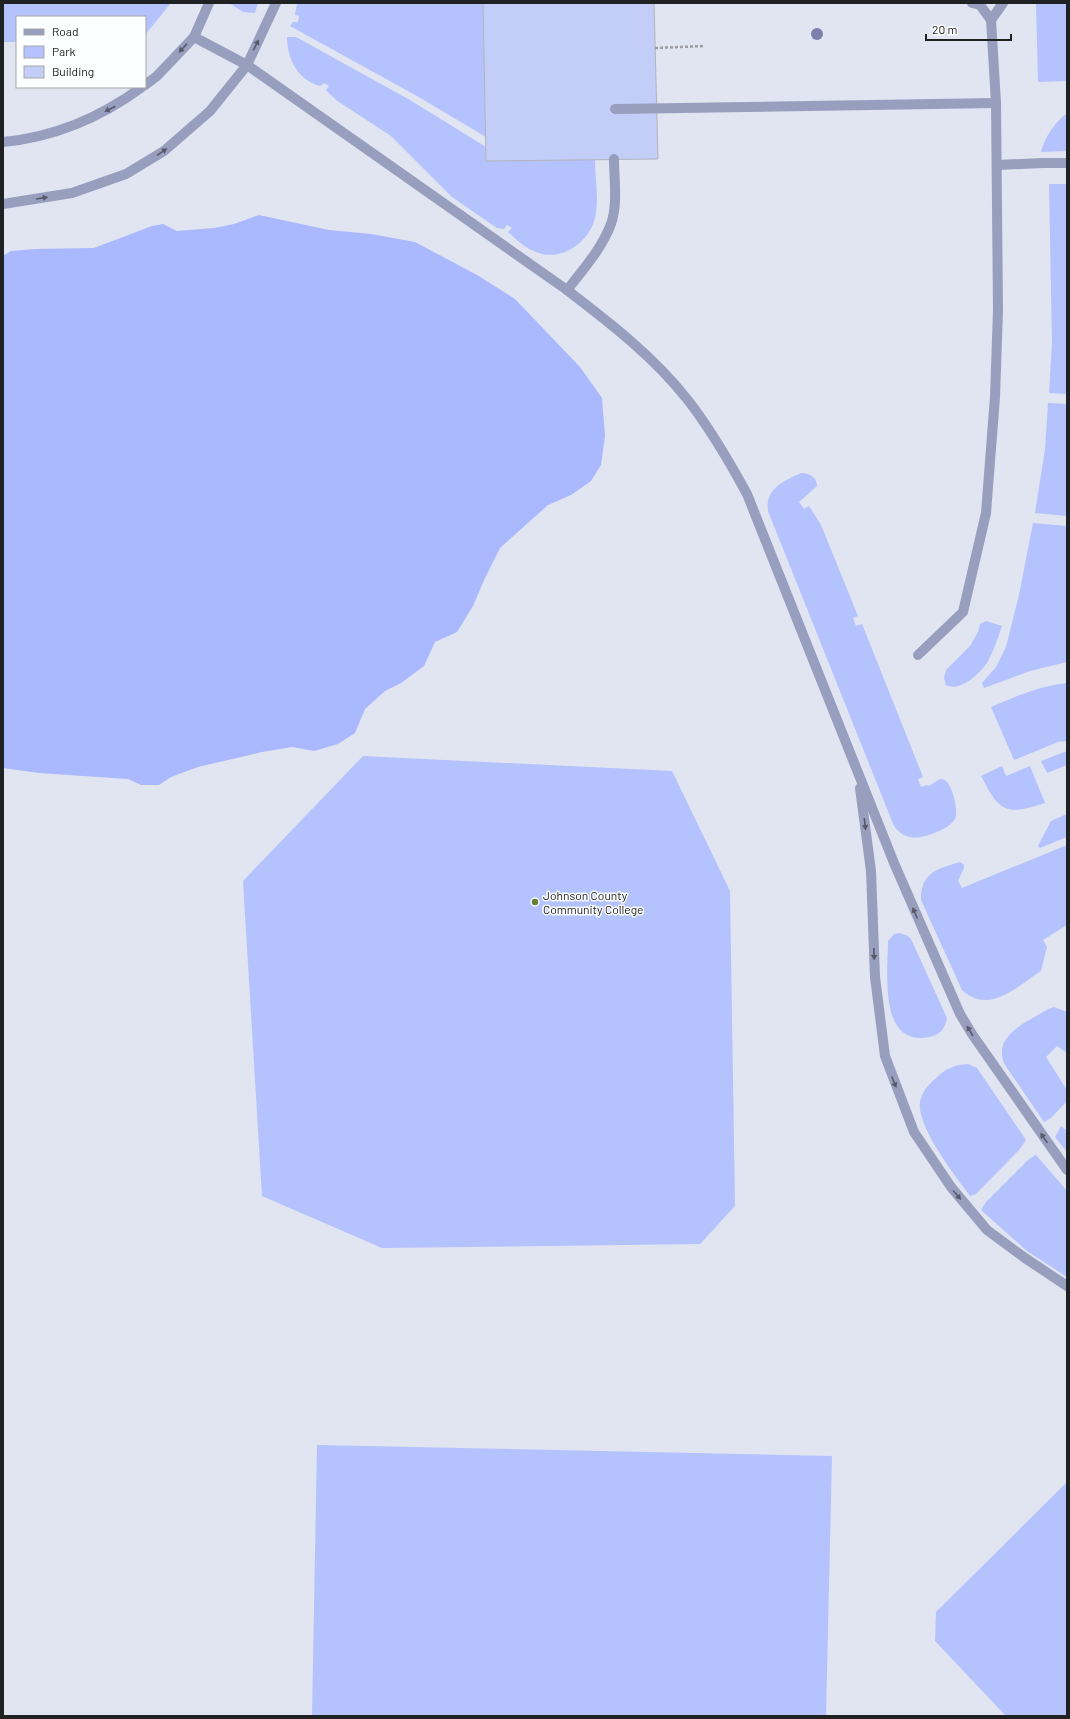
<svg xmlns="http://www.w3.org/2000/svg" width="1070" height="1719" font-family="Barlow,sans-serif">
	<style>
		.built { fill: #e1e4f1; fill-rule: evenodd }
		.green { fill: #b4c2fd }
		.forest { fill: #aab8fe }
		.building { fill: #c3cef8; stroke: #b2b4b9 }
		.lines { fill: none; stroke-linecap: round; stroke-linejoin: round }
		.path { stroke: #9b9da1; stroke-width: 2.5; stroke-dasharray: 3 2; stroke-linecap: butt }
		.service { stroke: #989fbe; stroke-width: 10 }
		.minor { stroke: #989fbe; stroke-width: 10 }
		.tree { fill: #7d7fac }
		.oneway { fill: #565a69 }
		.poi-dot { fill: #667f32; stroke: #fdfeff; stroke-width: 1.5 }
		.labels { text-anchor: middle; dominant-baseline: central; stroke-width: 3; stroke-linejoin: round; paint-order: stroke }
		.poi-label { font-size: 12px; fill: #202123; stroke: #fdfeff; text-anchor: start }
	</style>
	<rect width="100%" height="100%" fill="#eef0f6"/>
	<!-- built -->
	<path class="built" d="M3 3H1067V1716H3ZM17 17H145V87H17Z"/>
	<!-- green -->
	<g class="green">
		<path d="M3 3H171L145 35V17H17V42H3Z"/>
		<path d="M229 3H258L255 13 243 12Z"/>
		<path d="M297 3H483L486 137 417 96 290 26 293 22H298L299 16 295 15Z"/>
		<path d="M1036 3H1067V81L1038 82Z"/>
		<path d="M287 37H296L410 100 486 147 595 160C595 179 600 203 594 221 587 244 560 262 536 252 525 248 517 240 508 232L512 228 507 225 504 229 497 228 452 197 391 136 336 100 326 90 329 86 324 83 320 86C298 80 287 59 287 37Z"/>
		<path d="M1067 113V151L1041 152C1045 136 1055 123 1067 113Z"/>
		<path d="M1049 184H1067V394L1049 393 1052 343Z"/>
		<path d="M1048 403 1067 404V516L1035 513 1045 449Z"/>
		<path d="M801 473C809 473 817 477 817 486L799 502 804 509 809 506 821 525 858 616 853 618 856 626 862 624 923 777 918 779 921 787 927 785 928 786C932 785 937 780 941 779 952 778 959 812 955 819 950 829 921 840 911 837 903 836 899 832 894 826L768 511C765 489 783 481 801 473Z"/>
		<path d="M1033 523 1067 526V662L1030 671 984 688 982 683 996 667 1006 647 1019 595Z"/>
		<path d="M986 621 1002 626C998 637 995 648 989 659 983 671 961 693 946 685L944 678 946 670 970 646 978 632 980 624Z"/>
		<path d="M1067 683V741L1058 742 1014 760 991 707C1016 696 1040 686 1067 683Z"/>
		<path d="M1067 751V765L1047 773 1041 761Z"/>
		<path d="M363 756 672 771 730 891 735 1206 700 1244 382 1248 262 1196 243 881Z"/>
		<path d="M1002 766 1006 776 1030 766 1045 803C1005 816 1000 812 981 776Z"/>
		<path d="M1067 814V837L1040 848 1038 846 1051 821Z"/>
		<path d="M1067 845V925L1043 940 1047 947 1041 971C1016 987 989 1015 962 990L921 900C921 872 937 869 960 862L964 865V868L958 881 962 888Z"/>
		<path d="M900 933 908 936 911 939 947 1018C945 1029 940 1035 929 1037 878 1047 888 972 888 941L894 934Z"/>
		<path d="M1054 1007 1067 1012V1053L1057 1046 1046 1057 1067 1090V1101L1051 1118 1044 1122 1005 1065C991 1035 1028 1022 1048 1009Z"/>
		<path d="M968 1064 977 1068 1026 1140 1019 1150 976 1194 970 1196C956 1177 916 1126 920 1102 922 1092 928 1085 935 1079 945 1069 954 1065 968 1064Z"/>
		<path d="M1061 1126 1067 1131V1152L1055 1137Z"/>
		<path d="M1036 1155 1067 1191V1277L1027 1251 981 1210 986 1202 1029 1159Z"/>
		<path d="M317 1445 832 1456 826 1716H312Z"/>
		<path d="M1067 1482V1716H1006L935 1641 936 1612Z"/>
	</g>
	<!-- forest -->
	<path class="forest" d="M259 215 329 230 371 234 415 242 477 275 515 299 580 367 602 398 605 436 601 465 591 481 571 495 548 505 500 548 484 580 473 606 457 632 435 642 424 666 401 683 385 691 365 709 355 733 338 744 314 751 292 747 262 752 198 767 171 777 159 785H141L128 779 39 773 3 768V256L11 251 35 249 94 248 152 226 163 224 177 231 214 228 234 224Z"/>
	<!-- building -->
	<path class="building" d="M483 3H654L658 159 486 161Z"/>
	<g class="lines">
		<!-- path -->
		<path class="path" d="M655 48 704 46"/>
		<!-- service -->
		<g class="service">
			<path d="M991 20 1003 3"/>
			<path d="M615 109 996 103"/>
			<path d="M997 165 1043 163H1067"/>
			<path d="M567 290C583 270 602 248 611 224 618 204 614 180 614 159"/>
			<path d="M918 655 963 612 986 513 995 397 998 310 996 103 991 20 980 5 972 3"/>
		</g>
		<!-- minor -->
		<g class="minor">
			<path d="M194 37 247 65 567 290C610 323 653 356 687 399 710 428 729 461 747 494L894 863 960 1014 972 1034 1067 1170"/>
			<path d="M145 85 157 76 194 37 209 3"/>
			<path d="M3 142C56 137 100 118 142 87"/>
			<path d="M3 204 72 193 126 174 164 151 210 111 247 65 276 3"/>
			<path d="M860 788 871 871 875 977 885 1056 914 1132 951 1187 987 1230 1025 1258 1067 1286"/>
		</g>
	</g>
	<!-- trees -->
	<circle class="tree" cx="817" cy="34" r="6"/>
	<!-- one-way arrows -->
	<defs><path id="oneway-solid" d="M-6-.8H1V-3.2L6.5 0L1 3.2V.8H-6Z"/></defs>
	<g class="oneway">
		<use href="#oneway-solid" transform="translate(256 45) rotate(-64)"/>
		<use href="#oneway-solid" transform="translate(183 48) rotate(133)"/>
		<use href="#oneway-solid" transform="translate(110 109) rotate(152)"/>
		<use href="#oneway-solid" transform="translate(162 152) rotate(-34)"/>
		<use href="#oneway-solid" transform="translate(42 198) rotate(-9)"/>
		<use href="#oneway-solid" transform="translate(865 824) rotate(83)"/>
		<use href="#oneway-solid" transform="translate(915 913) rotate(-113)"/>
		<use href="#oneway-solid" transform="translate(874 954) rotate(88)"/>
		<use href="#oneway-solid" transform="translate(970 1031) rotate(-121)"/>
		<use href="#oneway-solid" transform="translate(894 1082) rotate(68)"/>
		<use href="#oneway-solid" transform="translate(1044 1138) rotate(-125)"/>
		<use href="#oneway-solid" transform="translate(957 1195) rotate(50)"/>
	</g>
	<!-- markers -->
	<circle class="poi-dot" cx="535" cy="902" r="4"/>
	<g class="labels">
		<!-- poi labels -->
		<g class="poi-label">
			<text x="543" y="895">Johnson County<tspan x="543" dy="14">Community College</tspan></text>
		</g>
	</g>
	<!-- border -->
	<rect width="1070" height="1719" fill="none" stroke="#202123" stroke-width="8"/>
	<!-- legend -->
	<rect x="16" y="16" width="130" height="72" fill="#fdfeff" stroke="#a5a6a7"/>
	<rect x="24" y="29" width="20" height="6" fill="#989fbe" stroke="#a5a6a7"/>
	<text x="52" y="36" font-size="12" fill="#202123">Road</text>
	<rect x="24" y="46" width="20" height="12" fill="#b4c2fd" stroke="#a5a6a7"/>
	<text x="52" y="56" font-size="12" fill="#202123">Park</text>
	<rect x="24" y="66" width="20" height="12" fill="#c3cef8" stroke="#a5a6a7"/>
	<text x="52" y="76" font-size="12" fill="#202123">Building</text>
	<!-- scale -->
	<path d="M926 34v6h85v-6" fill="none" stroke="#202123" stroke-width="2"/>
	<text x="932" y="34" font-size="12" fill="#202123" stroke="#fdfeff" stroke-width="3" paint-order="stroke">20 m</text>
</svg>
